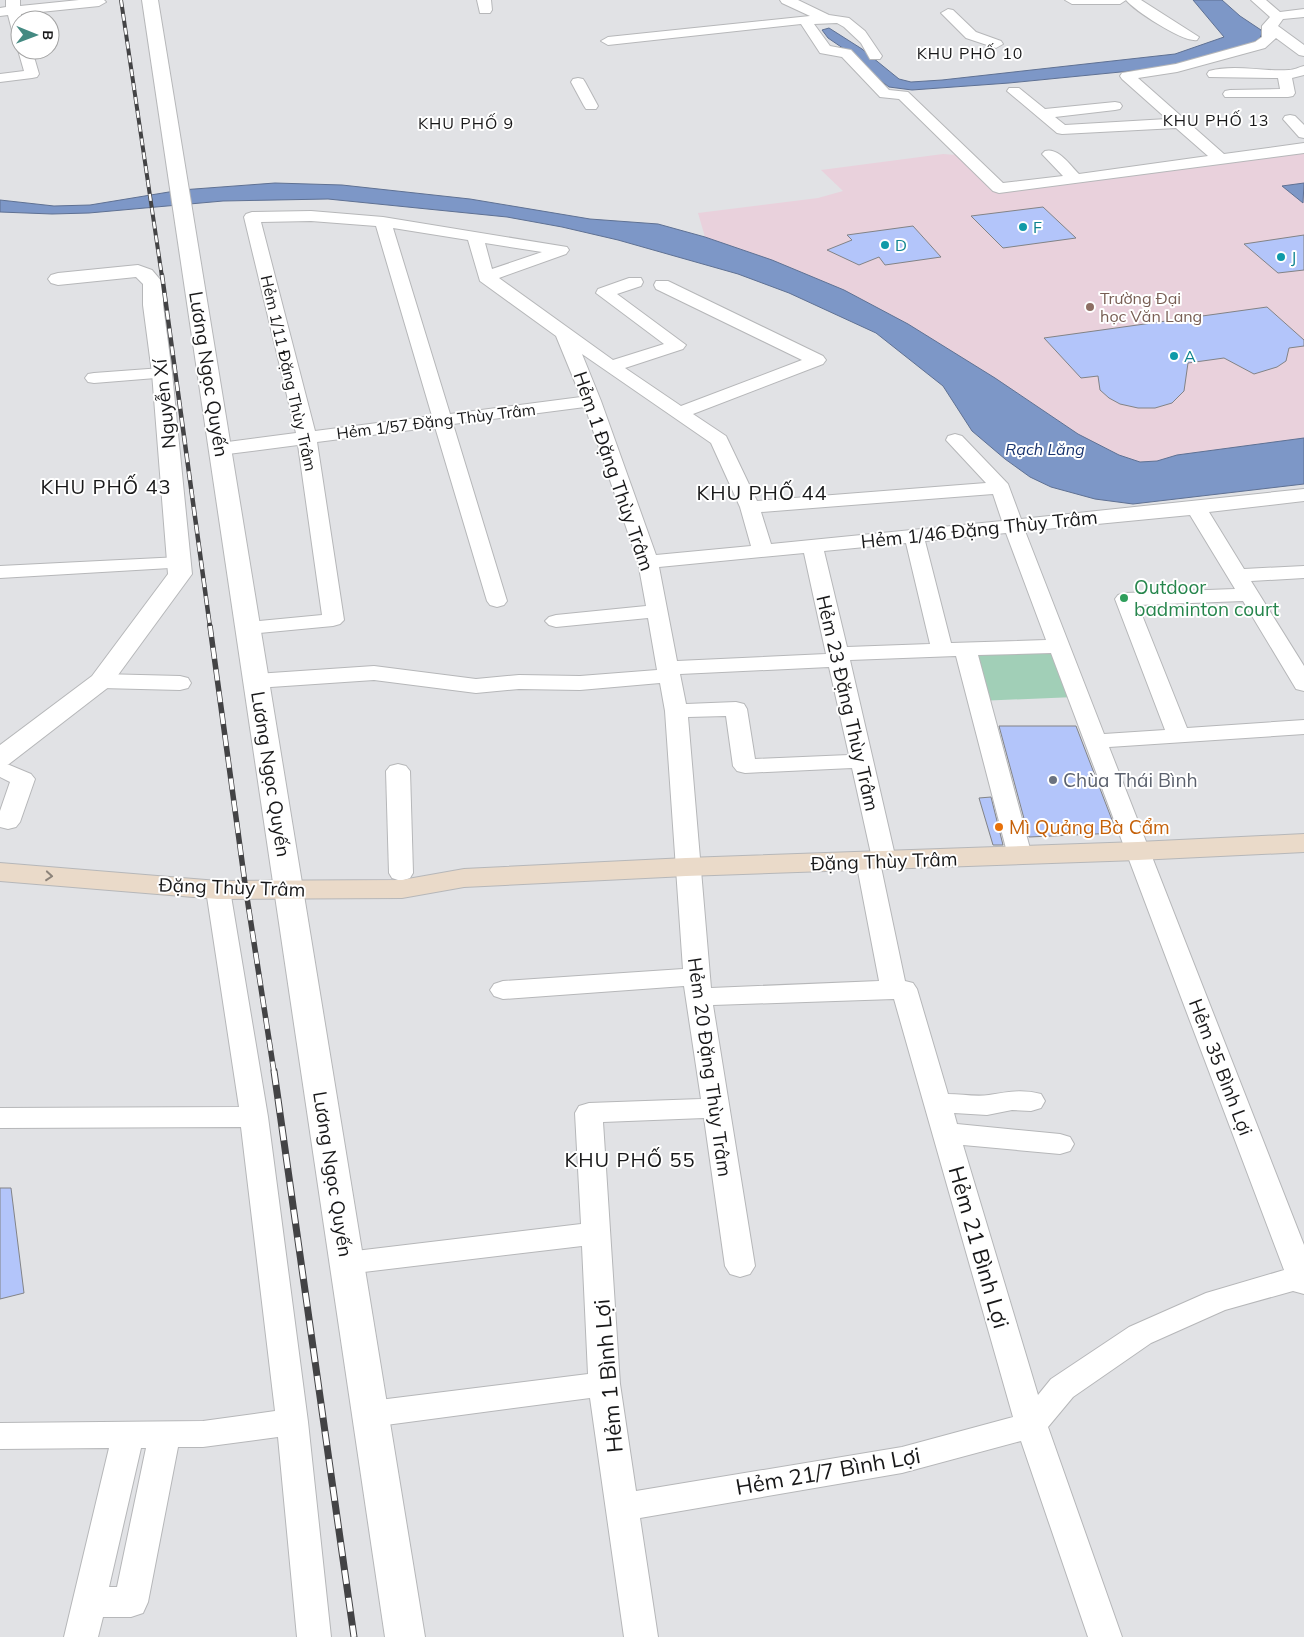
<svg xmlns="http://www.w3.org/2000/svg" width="1304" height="1637" font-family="Mulish,sans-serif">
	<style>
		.education { fill: #e9d1dc }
		.green { fill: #a1cfb7 }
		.water { fill: #7d97c7; stroke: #5f7193 }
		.building { fill: #b3c5fa; stroke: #828386 }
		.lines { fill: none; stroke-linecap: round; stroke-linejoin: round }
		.minor-casing { stroke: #b6b7b9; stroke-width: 2 }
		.tertiary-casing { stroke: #b6b7b9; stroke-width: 2 }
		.secondary-casing { stroke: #b6b7b9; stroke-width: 2 }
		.minor { fill: #fff; fill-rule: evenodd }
		.tertiary { fill: #fff; fill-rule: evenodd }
		.secondary { fill: #eadac9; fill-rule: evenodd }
		.rail-far3-casing { stroke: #434345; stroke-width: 4 }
		.rail-far2-casing { stroke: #434345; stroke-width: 4.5 }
		.rail-far1-casing { stroke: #434345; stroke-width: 5.5 }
		.rail-casing { stroke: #434345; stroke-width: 7 }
		.rail-far3 { stroke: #fff; stroke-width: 2.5; stroke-dasharray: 7; stroke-linecap: butt }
		.rail-far2 { stroke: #fff; stroke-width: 3; stroke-dasharray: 9; stroke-linecap: butt }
		.rail-far1 { stroke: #fff; stroke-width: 4; stroke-dasharray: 11; stroke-linecap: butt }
		.rail { stroke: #fff; stroke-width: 5; stroke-dasharray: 14; stroke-linecap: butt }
		.oneway { stroke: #8c837a }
		.culture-dot { fill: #0f9aa8; stroke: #fff; stroke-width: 2 }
		.education-dot { fill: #8d6e63; stroke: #fff; stroke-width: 2 }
		.leisure-dot { fill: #2e9e5b; stroke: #fff; stroke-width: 2 }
		.worship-dot { fill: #6b7280; stroke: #fff; stroke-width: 2 }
		.food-dot { fill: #e8710a; stroke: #fff; stroke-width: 2 }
		.labels { text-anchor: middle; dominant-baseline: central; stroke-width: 4; stroke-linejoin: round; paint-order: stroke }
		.far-neighbourhood-label { font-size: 16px; letter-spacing: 1px; fill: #181819; stroke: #fff }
		.far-culture-label { font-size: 16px; fill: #0d838f; stroke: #fff; text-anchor: start }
		.far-education-label { font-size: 16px; fill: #785e54; stroke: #fff; text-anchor: start }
		.far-street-label { font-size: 16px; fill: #181819; stroke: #fff }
		.far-water-label { font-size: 16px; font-style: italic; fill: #193570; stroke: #fff }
		.street-label { font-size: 19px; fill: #181819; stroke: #fff }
		.leisure-label { font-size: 19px; fill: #27864d; stroke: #fff; text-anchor: start }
		.worship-label { font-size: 19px; fill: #5b616d; stroke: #fff; text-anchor: start }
		.food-label { font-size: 19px; fill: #c56008; stroke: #fff; text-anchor: start }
		.neighbourhood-label { font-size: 20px; letter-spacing: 1px; fill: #181819; stroke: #fff }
		.near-street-label { font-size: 22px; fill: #181819; stroke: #fff }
	</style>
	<rect width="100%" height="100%" fill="#e1e2e5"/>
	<!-- education -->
	<path class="education" d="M1304 151V438L1177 455 1157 461 1140 462 1119 455 1078 434 995 378 908 324 844 290 772 260 705 237 698 213 818 198 843 191 821 170 943 154 956 155 993 192Z"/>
	<!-- green -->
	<path class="green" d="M1058 647 1075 697 978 701 967 649Z"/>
	<!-- water -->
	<g class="water">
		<path d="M1193 0H1222L1240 16 1261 30 1262 33 1260 38 1249 45 1161 68 1009 83 912 90 889 87 877 78 850 53 828 38 822 30 829 28 862 49 899 79 911 82 942 80 1175 54 1224 37Z"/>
		<path d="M275 183 342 185 470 199 590 219 658 224 705 237 772 260 844 290 908 324 995 378 1078 434 1119 455 1140 462 1157 461 1177 455 1304 438V484L1133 504 1095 499 1051 487 1030 477 1005 459 972 431 943 386 876 333 789 293 738 274 618 240 562 227 507 217 328 199 223 201 89 213 52 214 0 212V200L54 206 90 205 181 190Z"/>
		<path d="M1304 183 1303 203 1282 186Z"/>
	</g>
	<!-- building -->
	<g class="building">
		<path d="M1043 207 1076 238 1003 248 971 216Z"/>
		<path d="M913 226 941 257 885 265 879 257 859 265 827 250 852 240 847 235Z"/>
		<path d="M1304 235V270L1278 273 1244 244Z"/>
		<path d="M1267 307 1304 340V346L1289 348 1286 361 1277 367 1254 374 1224 358 1188 363 1184 391 1172 403 1155 408H1138L1120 404 1109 398 1100 390 1098 376 1081 378 1044 338Z"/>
		<path d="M999 726H1076L1117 833 1029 837Z"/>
		<path d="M991 797 1003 845H993L979 798Z"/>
		<path d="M0 1188H11L24 1293 0 1299Z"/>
	</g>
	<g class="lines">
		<defs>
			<g id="minor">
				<path d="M6 0H20V6L79 0H104L106 2 99 6 21 14 22 20H20V38L13 34 8 15 0 16V8L6 7Z"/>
				<path d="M477 0H491L492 10 490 13H480Z"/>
				<path d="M780 0H798L829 15 849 18 865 31 882 56 880 59H870L861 43 844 27 837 23 814 24 830 46 851 50 889 90 908 92 1003 183 1063 176 1042 154 1045 151C1058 147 1070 165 1079 174L1208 156 1176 128 1062 134 1057 133 1007 91 1009 88H1019L1045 109 1115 102 1120 103 1122 106 1120 109 1115 110 1055 117 1065 125 1167 119 1122 79 1120 76 1122 73 1176 64 1255 42 1262 37V26L1270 17 1251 0H1266L1280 12 1304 9V17L1283 19 1278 26 1304 45V56L1299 55 1276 38 1265 48 1177 72 1138 78 1224 154 1304 143V153L999 193 993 191 899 99 880 97 842 57 820 53 801 24 608 45 601 41 608 37 810 16 782 3Z"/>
				<path d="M1065 0H1141L1199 37 1197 40C1184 43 1135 11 1126 0L1120 4H1072Z"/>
				<path d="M948 9 953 10 976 32 1001 41 1003 44 996 48 966 38 941 13Z"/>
				<path d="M20 47V50H32L39 74 37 77 32 78 0 82V74L24 71 18 50Z"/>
				<path d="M1304 66V75L1292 78 1295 93 1293 96 1288 97H1225L1223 94 1225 91 1230 90 1280 89 1278 78 1209 77 1207 74 1209 71C1236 64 1262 72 1289 70 1294 70 1299 67 1304 66Z"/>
				<path d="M578 78 583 79 585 82 598 106 596 109H586L584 106 571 82 573 79Z"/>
				<path d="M1290 115 1295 116 1304 125V138L1299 137 1283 119 1285 116Z"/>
				<path d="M311 211 383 217 567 247 569 250 566 254 499 278 613 360 664 344 596 293 598 289 629 278H641L643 282 641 286 617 294 686 345 683 349 625 368 681 406 802 360 656 289 654 285 656 281H668L823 356 826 360 823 364 693 414 726 436 757 501 986 483 946 440 948 436 955 434 962 436 1008 484 1021 519 1304 489V501L1209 512 1244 569 1304 566V578L1251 581 1304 666V691L1296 689 1293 684 1243 601 1138 605 1187 728 1304 720V734L1109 747 1304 1245V1294L1293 1291 1225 1310 1151 1343 1073 1397 1048 1427 1122 1637H1088L1021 1441 902 1473 640 1518 658 1637H624L590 1398 371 1427 360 1423 355 1414 360 1405 371 1401 588 1374 582 1246 347 1274 337 1271 332 1263 337 1255 347 1252 581 1224 575 1113 579 1106 589 1103 701 1099 684 986 503 999 494 996 490 990 494 984 503 981 683 969 665 711 660 683 580 690 519 689 476 693 374 680 256 688 248 686 245 681 248 676 256 674 374 666 476 679 519 675 580 676 657 670 648 618 556 627 549 625 545 621 549 617 556 615 646 606 638 562 585 407 453 424 507 601 504 605 497 607 490 605 487 601 435 427 317 442 344 620 340 624 333 626 248 634 240 633 237 628 240 623 248 622 322 615 298 445 220 455 213 453 211 449 213 445 220 443 296 433 244 217 246 214 252 212ZM311 221 376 226 432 416 315 431 261 222ZM393 228 468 240 480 281 556 336 581 397 450 414ZM485 243 542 252 492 269ZM582 354 711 443 740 507 751 546 656 555 601 401ZM993 494 1002 521 771 544 761 512ZM1190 515 1235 589 1125 593 1118 595 1115 599 1165 730 1104 734 1025 531ZM1006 533 1046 640 951 643 925 541ZM906 543 930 644 847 647 824 551ZM804 553 826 654 677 661 659 567ZM1051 653 1284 1270 1206 1293 1129 1327 1051 1379 1038 1395 963 1145 1060 1154 1070 1151 1074 1144 1070 1137 1060 1134 957 1124 954 1113 987 1115 1012 1110 1031 1111 1041 1108 1045 1101 1041 1094C1022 1089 1007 1092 989 1095 976 1097 961 1094 948 1094L917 989 913 983 905 981 881 867 893 865 896 860 850 660 956 656 1008 856 1011 861 1020 864 1029 861 1032 856 978 655ZM829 667 849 755 755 759 747 709 744 704 736 702 686 704 680 674ZM726 716 733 766 737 771 745 773 852 768 871 854 859 856 856 861 879 981 711 988 688 717ZM894 999 1013 1417 902 1447 636 1491 620 1384 603 1122 704 1118 725 1266 730 1274 740 1277 750 1274 755 1266 713 1005Z"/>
				<path d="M162 368 168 369 171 373 168 377 94 383 88 382 85 378 88 374 94 373Z"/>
				<path d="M180 557 187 559 190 563 187 567 0 578V566Z"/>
				<path d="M101 674 180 676 188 678 191 683 188 688 180 690 101 688 93 686 90 681 93 676Z"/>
				<path d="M0 761 31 774 35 779 20 822 16 827 8 829 0 827V811L10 782 0 777Z"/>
				<path d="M398 764 406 766 410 771 413 873 410 878 401 881 392 878 389 873 386 771 390 766Z"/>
				<path d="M218 882 227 884 230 890 268 1117 308 1422 331 1637H297L278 1437 203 1447H178L148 1602 143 1613 131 1617H103L98 1637H64L109 1448 0 1449V1423L203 1421 275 1411 241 1127 0 1128V1108L239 1107 206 890 209 884ZM141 1448H146L117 1587H109Z"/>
			</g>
			<g id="tertiary">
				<path d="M142 0H158L425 1637H385Z"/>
				<path d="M138 265 152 270 163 283V305L172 373 192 574 110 686 9 764 0 766V745L92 676 168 574 152 373 143 305V284L136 277 58 285 51 283 48 279 51 275 58 273Z"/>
			</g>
			<path id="secondary" d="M1304 834V852L1138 860 686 876 464 887 402 898 218 899 0 881V863L218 881 402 880 464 869 686 858 1138 842Z"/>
		</defs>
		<!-- minor casing -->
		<use href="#minor" class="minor-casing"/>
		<!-- tertiary casing -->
		<use href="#tertiary" class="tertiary-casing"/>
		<!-- secondary casing -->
		<use href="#secondary" class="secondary-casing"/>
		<!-- minor -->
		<use href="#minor" class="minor"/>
		<!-- tertiary -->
		<use href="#tertiary" class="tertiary"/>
		<!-- secondary -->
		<use href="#secondary" class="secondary"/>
		<defs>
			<path id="rail-far3" d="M121 0 162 277"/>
			<path id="rail-far2" d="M162 275 210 627"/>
			<path id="rail-far1" d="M210 626 246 891 274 1072"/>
			<path id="rail" d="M274 1071 354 1637"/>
		</defs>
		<!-- rail-far3 casing -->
		<use href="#rail-far3" class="rail-far3-casing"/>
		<!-- rail-far2 casing -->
		<use href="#rail-far2" class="rail-far2-casing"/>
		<!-- rail-far1 casing -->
		<use href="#rail-far1" class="rail-far1-casing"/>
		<!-- rail casing -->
		<use href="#rail" class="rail-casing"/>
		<!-- rail-far3 -->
		<use href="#rail-far3" class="rail-far3"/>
		<!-- rail-far2 -->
		<use href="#rail-far2" class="rail-far2"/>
		<!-- rail-far1 -->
		<use href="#rail-far1" class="rail-far1"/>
		<!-- rail -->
		<use href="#rail" class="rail"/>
	</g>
	<!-- one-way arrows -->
	<defs><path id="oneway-chevron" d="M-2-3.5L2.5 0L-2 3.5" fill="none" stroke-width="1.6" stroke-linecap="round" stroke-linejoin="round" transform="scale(1.25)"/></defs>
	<use class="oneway" href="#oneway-chevron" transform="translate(49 876) rotate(5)"/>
	<!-- markers -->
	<g class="culture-dot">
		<circle cx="1023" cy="227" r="5"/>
		<circle cx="885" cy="245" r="5"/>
		<circle cx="1281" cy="257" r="5"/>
		<circle cx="1174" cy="356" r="5"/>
	</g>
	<circle class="education-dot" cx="1090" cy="307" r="5"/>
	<circle class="leisure-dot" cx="1124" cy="598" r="5"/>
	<circle class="worship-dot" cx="1053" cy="780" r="5"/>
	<circle class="food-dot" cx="999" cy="827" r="5"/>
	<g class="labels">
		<!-- far-neighbourhood labels -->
		<g class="far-neighbourhood-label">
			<text x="970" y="53">KHU PHỐ 10</text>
			<text x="1216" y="120">KHU PHỐ 13</text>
			<text x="466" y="123">KHU PHỐ 9</text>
		</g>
		<!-- far-culture labels -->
		<g class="far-culture-label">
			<text x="1033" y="227">F</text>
			<text x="895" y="245">D</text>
			<text x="1291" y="257">J</text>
			<text x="1184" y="356">A</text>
		</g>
		<!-- far-education labels -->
		<g class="far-education-label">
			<text x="1100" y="298">Trường Đại<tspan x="1100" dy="18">học Văn Lang</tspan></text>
		</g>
		<!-- far-street labels -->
		<g class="far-street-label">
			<text transform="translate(289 373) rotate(77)">Hẻm 1/11 Đặng Thùy Trâm</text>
			<text transform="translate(436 421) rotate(-7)">Hẻm 1/57 Đặng Thùy Trâm</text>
		</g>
		<!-- far-water labels -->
		<g class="far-water-label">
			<text x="1045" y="449">Rạch Lăng</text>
		</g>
		<!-- street labels -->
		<g class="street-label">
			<text transform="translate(209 374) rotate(81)">Lương Ngọc Quyến</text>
			<text transform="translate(164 404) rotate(-96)">Nguyễn Xí</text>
			<text transform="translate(614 471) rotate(71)">Hẻm 1 Đặng Thùy Trâm</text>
			<text transform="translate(979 529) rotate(-6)">Hẻm 1/46 Đặng Thùy Trâm</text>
			<text transform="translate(848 703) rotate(77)">Hẻm 23 Đặng Thùy Trâm</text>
			<text transform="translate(271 774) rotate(81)">Lương Ngọc Quyến</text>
			<text transform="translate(884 861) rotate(-2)">Đặng Thùy Trâm</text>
			<text transform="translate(232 887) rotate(2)">Đặng Thùy Trâm</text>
			<text transform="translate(710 1067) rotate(82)">Hẻm 20 Đặng Thùy Trâm</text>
			<text transform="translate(1221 1067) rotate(69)">Hẻm 35 Bình Lợi</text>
			<text transform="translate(333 1174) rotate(81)">Lương Ngọc Quyến</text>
		</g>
		<!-- leisure labels -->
		<g class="leisure-label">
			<text x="1134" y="587">Outdoor<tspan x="1134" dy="22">badminton court</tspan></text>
		</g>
		<!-- worship labels -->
		<g class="worship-label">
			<text x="1063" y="780">Chùa Thái Bình</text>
		</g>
		<!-- food labels -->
		<g class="food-label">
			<text x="1009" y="827">Mì Quảng Bà Cẩm</text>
		</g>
		<!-- neighbourhood labels -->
		<g class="neighbourhood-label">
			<text x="106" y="486">KHU PHỐ 43</text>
			<text x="762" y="492">KHU PHỐ 44</text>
			<text x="630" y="1159">KHU PHỐ 55</text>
		</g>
		<!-- near-street labels -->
		<g class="near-street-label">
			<text transform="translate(979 1247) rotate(74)">Hẻm 21 Bình Lợi</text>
			<text transform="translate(608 1376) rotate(-95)">Hẻm 1 Bình Lợi</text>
			<text transform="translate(828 1471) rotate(-10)">Hẻm 21/7 Bình Lợi</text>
		</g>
	</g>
	<!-- north arrow -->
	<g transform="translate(35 35) rotate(91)"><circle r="24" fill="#ffffff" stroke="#a3a3a3"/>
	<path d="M0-4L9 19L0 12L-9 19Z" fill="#448a82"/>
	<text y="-8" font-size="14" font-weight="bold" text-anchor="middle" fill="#181819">B</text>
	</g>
</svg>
